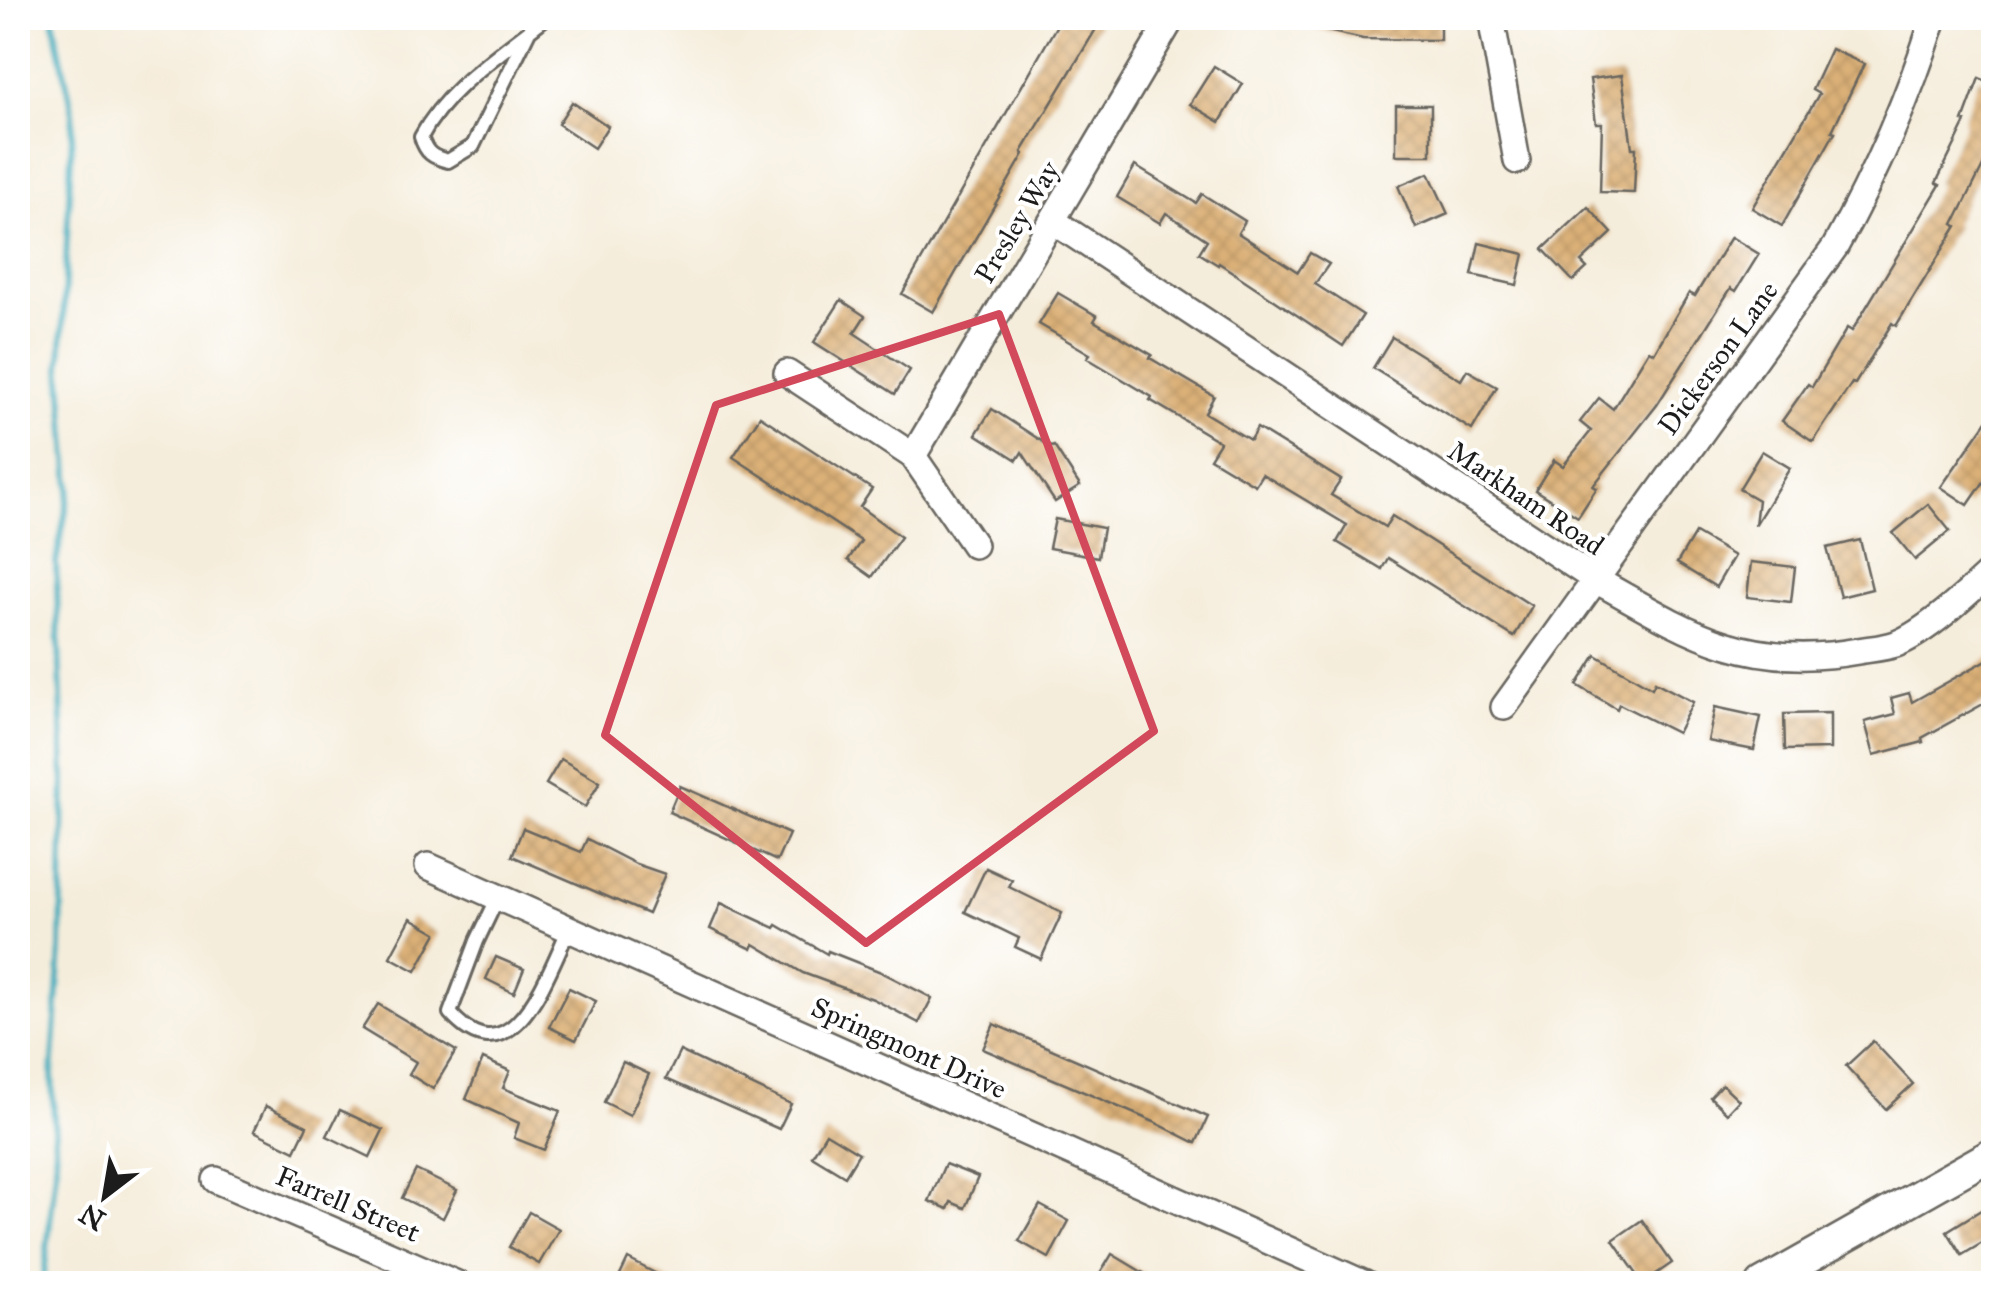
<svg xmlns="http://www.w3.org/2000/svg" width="2011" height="1301" font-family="'IM FELL Great Primer',serif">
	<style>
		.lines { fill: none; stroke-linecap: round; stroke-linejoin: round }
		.stream { stroke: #3cabbb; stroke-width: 6 }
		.building { fill: url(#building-cross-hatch) }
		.service-casing { stroke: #68655f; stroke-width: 18 }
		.minor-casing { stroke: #68655f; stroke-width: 30 }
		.tertiary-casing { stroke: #68655f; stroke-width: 35 }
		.service { stroke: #fff; stroke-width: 12 }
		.minor { stroke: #fff; stroke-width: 25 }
		.tertiary { stroke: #fff; stroke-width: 30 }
		.marked { fill: none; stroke: #d1495b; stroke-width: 8; stroke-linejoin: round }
		.labels { text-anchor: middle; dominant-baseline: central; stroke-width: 8; stroke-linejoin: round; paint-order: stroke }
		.street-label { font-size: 28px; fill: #1c1c1c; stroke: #fff }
	</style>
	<defs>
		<pattern id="building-cross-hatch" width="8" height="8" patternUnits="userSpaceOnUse" patternTransform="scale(2.5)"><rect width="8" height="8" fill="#dcb178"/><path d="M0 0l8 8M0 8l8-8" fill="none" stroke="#bc9867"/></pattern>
	</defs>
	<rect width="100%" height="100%" fill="#fff"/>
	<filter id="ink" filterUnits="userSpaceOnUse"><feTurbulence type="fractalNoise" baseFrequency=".01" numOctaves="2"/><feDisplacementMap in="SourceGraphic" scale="20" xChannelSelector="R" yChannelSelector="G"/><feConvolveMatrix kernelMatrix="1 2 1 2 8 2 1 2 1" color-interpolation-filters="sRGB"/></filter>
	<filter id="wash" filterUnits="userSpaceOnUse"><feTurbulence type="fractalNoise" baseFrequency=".0048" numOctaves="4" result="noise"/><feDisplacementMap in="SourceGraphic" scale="40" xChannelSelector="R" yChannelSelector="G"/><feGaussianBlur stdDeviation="2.25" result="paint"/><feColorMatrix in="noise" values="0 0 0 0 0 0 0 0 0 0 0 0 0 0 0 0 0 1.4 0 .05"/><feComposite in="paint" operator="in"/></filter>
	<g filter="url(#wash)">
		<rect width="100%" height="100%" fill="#f5eddb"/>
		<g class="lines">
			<!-- stream -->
			<path class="stream" d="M43 1284 56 1169 52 1074 61 949 64 778 56 563 70 488 61 365 73 113 53 18"/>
		</g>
		<g id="blocks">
			<!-- building -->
			<g class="building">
				<path d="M1061 18H1088L1099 24 1022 152 1024 154 933 312 902 294Z"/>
				<path d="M1301 18H1440V40L1363 39 1300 25Z"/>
				<path d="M1831 49 1864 64 1832 131 1835 132 1782 226 1752 208 1819 94 1812 90Z"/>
				<path d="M1214 66 1243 84 1220 122 1190 104Z"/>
				<path d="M1622 75 1632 148H1636L1634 193 1600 192 1602 123H1596L1590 79Z"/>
				<path d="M1979 78 1994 84V144L1954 224 1957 226 1896 326 1892 323 1855 384 1852 383 1813 442 1782 421 1808 384 1812 387 1847 328 1852 331 1940 185 1936 183 1966 122 1963 121Z"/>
				<path d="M572 102 608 126 594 148 558 124Z"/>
				<rect x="1396" y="105" width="35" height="50"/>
				<path d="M1135 166 1196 203 1202 194 1245 221 1238 233 1298 272 1310 253 1329 264 1315 284 1363 315 1343 346 1219 263 1218 265 1199 253 1207 240 1166 213 1160 223 1117 197Z"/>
				<path d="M1429 173 1448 214 1416 228 1398 186Z"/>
				<path d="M1588 207 1612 233 1581 262 1587 268 1573 281 1543 249Z"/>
				<path d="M1731 237 1759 254 1736 291 1731 288 1657 405 1593 486 1597 488 1578 517 1535 490 1554 460 1563 466 1591 431 1580 422 1599 398 1613 409 1649 350 1654 353 1689 293 1695 296Z"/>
				<path d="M1479 243 1524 254 1517 285 1472 275Z"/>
				<path d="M1058 293 1097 316 1094 321 1152 355 1150 358 1214 396 1205 413 1250 440 1257 428 1341 480 1331 495 1385 527 1392 516 1532 606 1514 637 1388 558 1382 569 1337 542 1347 525 1262 474 1255 485 1210 458 1220 442 1150 400 1152 397 1087 358 1090 354 1039 324Z"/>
				<path d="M841 300 865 316 854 333 910 370 895 394 814 342Z"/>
				<path d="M1392 337 1461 380 1467 370 1497 387 1472 430 1373 368Z"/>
				<path d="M992 409 1051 447 1054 446 1080 486 1055 502 1022 452 1017 460 976 434Z"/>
				<path d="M1994 411V467L1968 505 1941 487Z"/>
				<path d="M760 416 872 489 860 507 901 537 872 577 848 560 861 541 733 457Z"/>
				<path d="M1762 451 1790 468 1755 525 1758 500 1739 489Z"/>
				<path d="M1928 504 1950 531 1915 560 1893 533Z"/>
				<path d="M1055 519 1103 528 1098 557 1049 548Z"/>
				<path d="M1695 533 1734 556 1716 587 1677 563Z"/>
				<path d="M1860 540 1872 589 1840 597 1827 548Z"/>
				<path d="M1751 562 1795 567 1791 602 1747 597Z"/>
				<path d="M1596 655 1652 688 1655 682 1693 702 1677 733 1619 704 1617 709 1577 685Z"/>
				<path d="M1994 656V698L1922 738 1923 742 1874 755 1865 722 1895 714 1891 698 1909 693 1912 702Z"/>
				<path d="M1715 707 1761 717 1754 750 1708 741Z"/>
				<path d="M1830 713V749L1785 750 1784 714Z"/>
				<path d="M561 759 600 782 585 807 546 784Z"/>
				<path d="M680 786 789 834 777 861 669 812Z"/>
				<path d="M523 828 581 852 587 839 636 864 665 874 648 914 512 856Z"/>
				<path d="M986 868 1012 880 1009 887 1062 913 1041 959 1015 947 1019 938 965 912Z"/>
				<path d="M721 903 775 928 777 925 827 954 828 951 881 972 932 998 919 1023 873 999 803 973 754 944 752 949 710 929Z"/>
				<path d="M411 918 437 933 416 971 390 957Z"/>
				<path d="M496 957 524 969 514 993 486 979Z"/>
				<path d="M569 988 596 1001 576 1040 549 1027Z"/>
				<path d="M378 1004 456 1051 433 1089 409 1074 416 1062 362 1029Z"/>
				<path d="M994 1024 1208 1117 1196 1143 1154 1122 983 1049Z"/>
				<path d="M1873 1041 1913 1084 1886 1109 1846 1066Z"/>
				<path d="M680 1051 791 1104 779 1129 666 1079Z"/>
				<path d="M483 1059 510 1071 503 1088 560 1111 544 1150 514 1138 519 1123 466 1099Z"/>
				<path d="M623 1062 649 1074 630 1115 604 1102Z"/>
				<path d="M1722 1084 1739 1100 1727 1113 1710 1097Z"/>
				<path d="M266 1106 307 1126 295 1151 254 1131Z"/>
				<path d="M340 1110 383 1130 370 1157 327 1136Z"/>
				<path d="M826 1133 859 1153 845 1176 812 1156Z"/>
				<path d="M945 1164 978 1177 965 1208 951 1202 948 1209 929 1201Z"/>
				<path d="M416 1170 457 1190 443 1218 402 1198Z"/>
				<path d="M1994 1202V1236L1962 1255 1947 1231Z"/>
				<path d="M1040 1205 1069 1221 1049 1258 1019 1241Z"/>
				<path d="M529 1212 559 1229 539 1264 509 1247Z"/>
				<path d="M1642 1220 1672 1263 1643 1283 1613 1240Z"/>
				<path d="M1112 1254 1162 1284H1094Z"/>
				<path d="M628 1259 676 1284H616Z"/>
			</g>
		</g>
	</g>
	<g filter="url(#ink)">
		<use href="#blocks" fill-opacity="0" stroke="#68655f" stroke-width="2.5"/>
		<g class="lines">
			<defs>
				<g id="service">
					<path d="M529 31 473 146 448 161C432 157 426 153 421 137 447 87 502 53 545 18"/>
					<path d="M498 897 477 941 450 1013C512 1084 548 972 569 929"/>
				</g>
				<g id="minor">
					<path d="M1491 18 1517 161"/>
					<path d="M1053 221 1596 580C1688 632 1747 671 1858 651 1870 649 1884 648 1896 644 1927 632 1969 592 1994 569"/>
					<path d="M787 373 913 456 974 545"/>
					<path d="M913 456 1172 18"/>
					<path d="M1504 707 1835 247C1877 171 1908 100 1934 18"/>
					<path d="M428 866 1365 1284"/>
					<path d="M216 1180 457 1284"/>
				</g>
				<path id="tertiary" d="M1762 1284 1994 1153"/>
			</defs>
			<!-- service casing -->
			<use href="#service" class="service-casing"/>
			<!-- minor casing -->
			<use href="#minor" class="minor-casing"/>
			<!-- tertiary casing -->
			<use href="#tertiary" class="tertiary-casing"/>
			<!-- service -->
			<use href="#service" class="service"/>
			<!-- minor -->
			<use href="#minor" class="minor"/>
			<!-- tertiary -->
			<use href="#tertiary" class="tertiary"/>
		</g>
	</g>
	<!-- marked area -->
	<path class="marked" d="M999 314 1154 731 866 943 605 735 716 405Z"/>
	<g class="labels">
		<!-- street labels -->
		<g class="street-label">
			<text transform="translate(1017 222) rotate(-59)">Presley Way</text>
			<text transform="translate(1718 358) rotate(-54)">Dickerson Lane</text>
			<text transform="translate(1526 498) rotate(34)">Markham Road</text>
			<text transform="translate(909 1048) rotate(24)">Springmont Drive</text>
			<text transform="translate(348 1204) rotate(23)">Farrell Street</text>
		</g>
	</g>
	<!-- margin -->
	<rect width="2011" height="1301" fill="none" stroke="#fff" stroke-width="60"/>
	<!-- north arrow -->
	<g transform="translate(105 1196) rotate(211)" stroke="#ffffff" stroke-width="8" paint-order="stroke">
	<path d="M0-8L18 38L0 25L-18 38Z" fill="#1c1c1c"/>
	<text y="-15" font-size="28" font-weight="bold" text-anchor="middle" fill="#1c1c1c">N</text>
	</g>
</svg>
